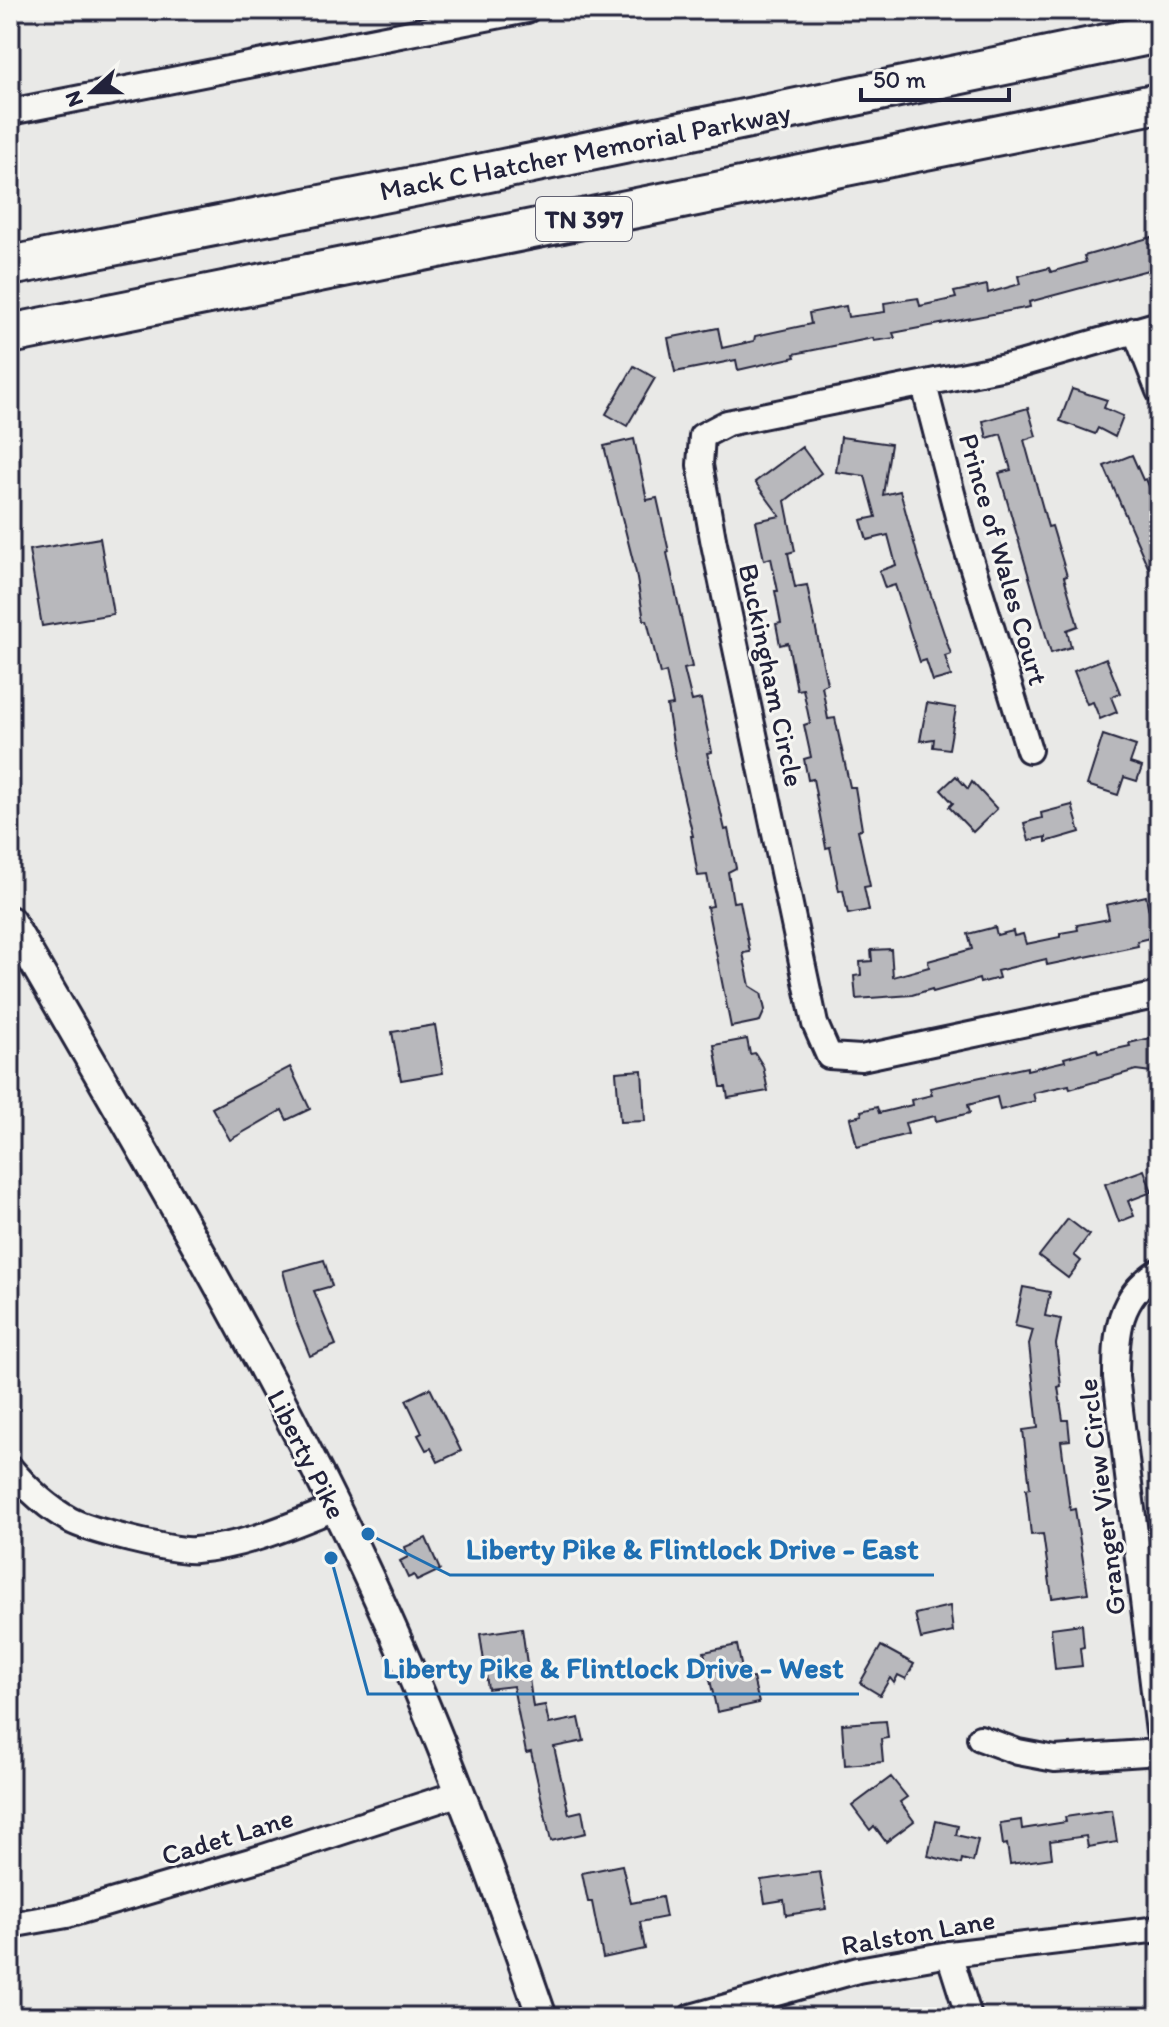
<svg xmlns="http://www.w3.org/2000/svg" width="1169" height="2027" font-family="Itim,sans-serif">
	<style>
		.building { fill: #b8b8bc; stroke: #22223b; stroke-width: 2 }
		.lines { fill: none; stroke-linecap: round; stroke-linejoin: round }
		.minor-casing { stroke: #22223b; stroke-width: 30 }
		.tertiary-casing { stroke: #22223b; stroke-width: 34 }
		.trunk-casing { stroke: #22223b; stroke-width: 44 }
		.minor { stroke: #f6f6f2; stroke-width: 24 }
		.tertiary { stroke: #f6f6f2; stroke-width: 28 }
		.trunk { stroke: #f6f6f2; stroke-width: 38 }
		.labels { text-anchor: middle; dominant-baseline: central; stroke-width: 6; stroke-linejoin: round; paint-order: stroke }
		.shield { fill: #f6f6f2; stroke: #626272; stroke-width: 2 }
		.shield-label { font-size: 26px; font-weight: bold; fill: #22223b }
		.street-label { font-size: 28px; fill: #22223b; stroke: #f6f6f2 }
		.leader { fill: none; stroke: #1f6fb2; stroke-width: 3 }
		.callout-dot { fill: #1f6fb2; stroke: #f6f6f2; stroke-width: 3 }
		.callout-label { font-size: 30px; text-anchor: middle; font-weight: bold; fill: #1f6fb2; stroke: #f6f6f2; stroke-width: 6; stroke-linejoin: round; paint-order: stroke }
	</style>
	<rect width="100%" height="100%" fill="#e9e9e7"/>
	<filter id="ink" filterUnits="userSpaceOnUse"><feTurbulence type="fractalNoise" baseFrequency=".0125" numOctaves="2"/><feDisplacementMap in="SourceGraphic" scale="16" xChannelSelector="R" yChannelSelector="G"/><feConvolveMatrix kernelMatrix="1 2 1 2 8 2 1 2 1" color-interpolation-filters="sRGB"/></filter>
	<g filter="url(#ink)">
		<!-- building -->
		<g class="building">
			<path d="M1159 235V267L1029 302 1030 307 893 333 895 338 874 341 873 338 794 354 795 357 738 370 736 360 675 372 668 338 718 328 722 348 754 341 755 336 811 324 809 313 846 306 848 317 885 312 884 303 918 298 920 306 956 298 954 292 987 285 988 293 1020 284 1018 276 1049 268 1051 272 1086 262 1084 256Z"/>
			<path d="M634 366 655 378 627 426 606 414Z"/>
			<path d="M1072 389 1107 400 1104 408 1123 416 1115 437 1098 428 1095 434 1060 421Z"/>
			<path d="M1028 408 1036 436 1024 440 1048 527 1052 526 1067 576 1064 577 1078 626 1067 630 1071 647 1051 653 999 473 1011 470 1001 434 987 438 983 421Z"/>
			<path d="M841 437 891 444 883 495 900 491 918 557 951 654 945 656 951 676 933 681 926 660 920 662 895 585 885 588 879 571 896 565 888 535 867 540 861 520 876 517 865 476 836 472Z"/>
			<path d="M634 439 647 500 657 498 669 552 667 553 692 667 684 669 692 701 701 699 712 752 707 753 725 830 728 829 736 868 728 872 733 902 740 901 750 952 743 953 750 986 761 993 765 1010 760 1021 731 1027 707 907 713 906 707 875 698 876 691 836H693L678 772 667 706 673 705 666 672 660 674 647 620H644L636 573 604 446Z"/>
			<path d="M802 447 821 473 785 501 795 551 788 553 795 587 807 585 827 684 822 686 828 719 835 718 850 787H855L862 829 858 830 870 886 864 887 869 910 848 914 843 890 839 891 830 847 826 848 813 779 808 780 804 759 811 757 804 725 810 723 803 689 797 690 788 643 780 645 776 624 781 623 775 591H778L771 558 764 560 756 521 780 516 755 482Z"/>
			<path d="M1132 455 1143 480 1146 479 1159 509V561L1148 567 1104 466Z"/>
			<path d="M100 538 113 614 42 626 29 550Z"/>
			<path d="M1106 658 1120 693 1111 697 1117 712 1100 719 1093 702 1087 704 1074 671Z"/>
			<path d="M927 703 956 708 949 749 933 747 934 739 920 741Z"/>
			<path d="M1103 735 1136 746 1130 763 1142 767 1137 781 1124 777 1118 795 1087 785Z"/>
			<path d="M956 776 968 789 972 782 997 809 973 832 949 807 953 803 941 790Z"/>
			<path d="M1072 805 1080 832 1046 842V837L1029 841 1024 823 1042 818 1041 813Z"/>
			<path d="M1146 896 1154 937 1137 941 1138 946 1047 965 1046 959 997 971 999 978 980 983 979 979 933 992 932 989 912 995 856 999 854 976 861 975 860 962 872 961 871 950 891 949 893 977 929 967 928 961 972 949 968 934 995 927 997 935 1013 931 1014 936 1023 934 1026 944 1060 937V933L1078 930 1077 925 1109 919 1106 905Z"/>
			<path d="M435 1025 443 1073 401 1080 392 1032Z"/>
			<path d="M1159 1036V1073L1136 1070 1070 1089 1069 1085 1033 1093 1035 1101 1000 1110 997 1097 968 1105 970 1113 936 1121 935 1116 905 1123 908 1134 857 1147 850 1118 862 1115 861 1111 877 1107 879 1113 912 1105 911 1100 932 1095 930 1088 1027 1067V1070L1065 1061 1064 1058 1097 1049 1098 1053 1130 1046 1129 1043Z"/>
			<path d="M747 1039 750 1054 755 1053 763 1066 768 1091 728 1098 726 1087H721L714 1045Z"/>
			<path d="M290 1067 310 1109 287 1120 282 1110 230 1140 212 1108Z"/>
			<path d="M642 1070 645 1121 620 1122 616 1072Z"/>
			<path d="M1144 1170 1152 1192 1128 1201 1134 1216 1119 1222 1105 1184Z"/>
			<path d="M1068 1219 1089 1235 1074 1255 1081 1261 1068 1278 1039 1256Z"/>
			<path d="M324 1260 332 1286 314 1291 336 1345 310 1356 296 1321 283 1271Z"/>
			<path d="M1023 1287 1050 1292 1045 1316 1061 1319 1056 1344 1061 1386 1058 1387 1063 1420H1068L1070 1440 1061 1441 1070 1510 1075 1509 1088 1593 1052 1598 1043 1534 1031 1535 1026 1489 1030 1488 1023 1430 1038 1428 1029 1344 1033 1330 1015 1326Z"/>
			<path d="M430 1388 461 1451 438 1462 431 1448 426 1450 418 1435 422 1433 406 1400Z"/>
			<path d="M426 1538 440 1570 417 1581 414 1575 408 1578 400 1561 408 1557 405 1547Z"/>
			<path d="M950 1606 953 1632 921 1639 915 1614Z"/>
			<path d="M1082 1624 1084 1647 1080 1648 1082 1666 1055 1669 1051 1628Z"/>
			<path d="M522 1628 533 1707 545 1705 549 1724 579 1718 584 1741 554 1747 569 1814 582 1811 586 1833 551 1841 531 1752 526 1753 513 1686 488 1689 480 1634Z"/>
			<path d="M737 1645 744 1679 753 1678 759 1703 717 1712 704 1652Z"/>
			<path d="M881 1646 914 1664 906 1679 898 1675 894 1683 890 1678 880 1695 860 1683Z"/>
			<path d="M886 1721 888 1738 881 1739 883 1762 845 1765 842 1724Z"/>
			<path d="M891 1777 907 1797 900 1802 914 1821 886 1842 874 1826 870 1830 852 1806Z"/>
			<path d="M1112 1810 1117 1842 1088 1847 1086 1836 1050 1841 1052 1858 1010 1864 1007 1844 1003 1845 1000 1823 1021 1820 1022 1829 1066 1822 1065 1817Z"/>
			<path d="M936 1821 958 1826 956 1835 978 1840 973 1862 962 1859 961 1864 928 1856Z"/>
			<path d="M622 1865 631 1903 662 1897 666 1917 640 1922 645 1949 603 1958 592 1902H588L582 1873Z"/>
			<path d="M820 1872 826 1909 786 1915 784 1900 765 1903 761 1880Z"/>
		</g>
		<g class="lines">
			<defs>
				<g id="minor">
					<path d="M10 112 527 10"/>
					<path d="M1159 324 1020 364 727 423 702 436 700 465 713 539 815 1024 829 1056 861 1058 1159 995"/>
					<path d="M1135 330 1159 391"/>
					<path d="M924 385 963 536 1029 750"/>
					<path d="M1159 1271C1118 1297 1116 1332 1116 1377L1159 1732"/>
					<path d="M10 1468C26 1487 48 1508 70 1520 88 1530 175 1552 195 1550 246 1546 289 1526 335 1508"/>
					<path d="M980 1738 1018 1752 1055 1759 1159 1752"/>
					<path d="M10 1925 67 1915 261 1858 460 1793"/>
					<path d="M949 1954 969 2017"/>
					<path d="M691 2017 858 1970 949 1954 1159 1929"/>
				</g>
				<path id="tertiary" d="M10 921C122 1114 235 1305 334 1505 416 1670 482 1843 542 2017"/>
				<g id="trunk">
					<path d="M10 266 474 175 1159 33"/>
					<path d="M10 334 1159 103"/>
				</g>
			</defs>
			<!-- minor casing -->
			<use href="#minor" class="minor-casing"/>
			<!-- tertiary casing -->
			<use href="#tertiary" class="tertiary-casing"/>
			<!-- trunk casing -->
			<use href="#trunk" class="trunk-casing"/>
			<!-- minor -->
			<use href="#minor" class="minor"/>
			<!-- tertiary -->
			<use href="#tertiary" class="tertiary"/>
			<!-- trunk -->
			<use href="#trunk" class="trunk"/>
		</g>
	</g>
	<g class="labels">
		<!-- shield labels -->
		<rect class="shield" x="536" y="197" width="96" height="44" rx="6"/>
		<g class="shield-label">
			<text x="584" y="219">TN 397</text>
		</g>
		<!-- street labels -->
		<g class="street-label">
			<text transform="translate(585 151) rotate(-11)">Mack C Hatcher Memorial Parkway</text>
			<text transform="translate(1004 559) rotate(74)">Prince of Wales Court</text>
			<text transform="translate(772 675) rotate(78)">Buckingham Circle</text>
			<text transform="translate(307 1454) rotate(63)">Liberty Pike</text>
			<text transform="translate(1101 1497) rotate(-97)">Granger View Circle</text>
			<text transform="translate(227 1836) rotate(-17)">Cadet Lane</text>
			<text transform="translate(918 1932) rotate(-10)">Ralston Lane</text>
		</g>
	</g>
	<!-- callouts -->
	<path class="leader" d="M368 1534L450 1575H934M331 1558L368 1694H859"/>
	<g class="callout-dot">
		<circle cx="368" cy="1534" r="8"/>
		<circle cx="331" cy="1558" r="8"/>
	</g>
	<g class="callout-label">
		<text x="692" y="1559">Liberty Pike &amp; Flintlock Drive - East</text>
		<text x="613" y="1678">Liberty Pike &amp; Flintlock Drive - West</text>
	</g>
	<!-- margin -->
	<rect width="1169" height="2027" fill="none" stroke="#f6f6f2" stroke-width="40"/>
	<rect x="20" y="20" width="1129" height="1987" fill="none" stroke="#22223b" stroke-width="3" filter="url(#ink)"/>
	<!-- north arrow -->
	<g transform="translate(92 92) rotate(249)" stroke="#f6f6f2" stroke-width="6" paint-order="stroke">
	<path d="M0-6L14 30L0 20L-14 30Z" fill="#22223b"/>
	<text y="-12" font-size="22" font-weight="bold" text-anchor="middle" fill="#22223b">N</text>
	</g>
	<!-- scale -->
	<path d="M861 88v12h148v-12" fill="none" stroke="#22223b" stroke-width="4"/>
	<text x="873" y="88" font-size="24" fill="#22223b" stroke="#f6f6f2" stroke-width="6" paint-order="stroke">50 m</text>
</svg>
